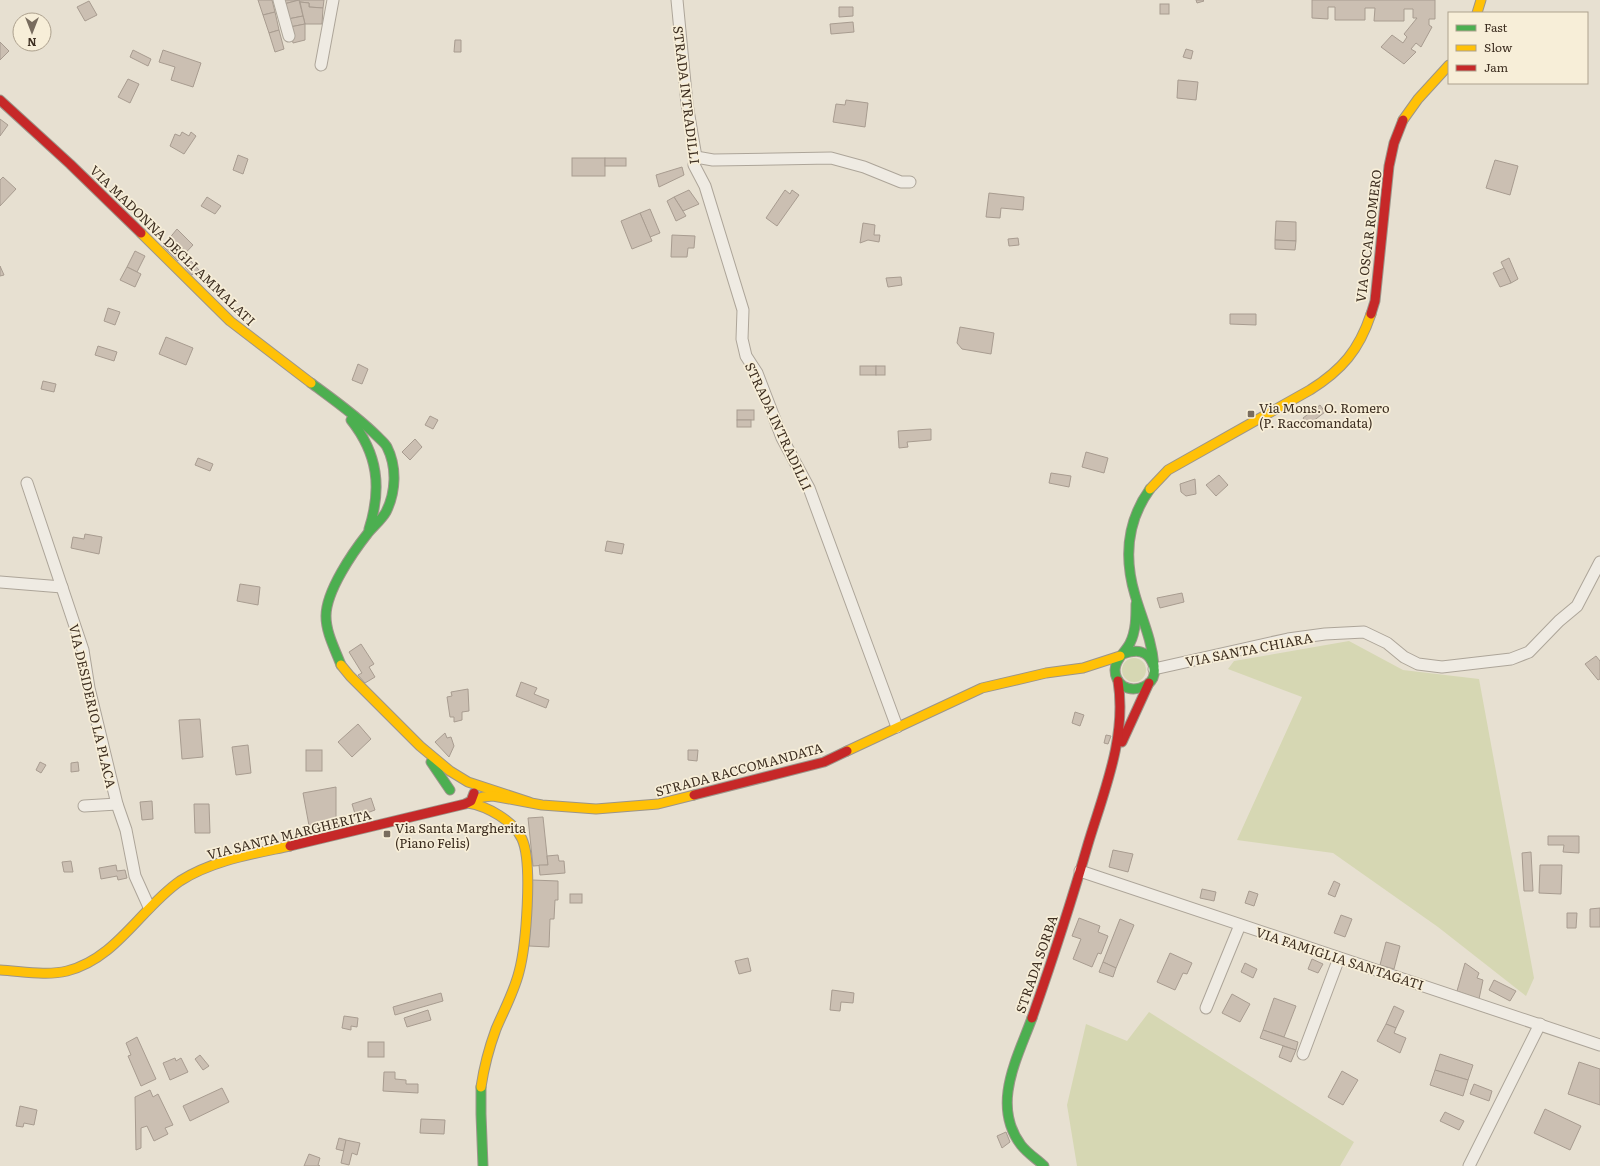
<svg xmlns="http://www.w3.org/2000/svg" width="1600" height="1166" font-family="Literata,serif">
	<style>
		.green { fill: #d6d7b3 }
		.building { fill: #cbbfb2; stroke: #a89c90 }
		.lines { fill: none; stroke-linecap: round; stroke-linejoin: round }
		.street-casing { stroke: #ada599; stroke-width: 13 }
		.fast-casing { stroke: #9c958a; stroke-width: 11 }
		.slow-casing { stroke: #9c958a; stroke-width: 11 }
		.jam-casing { stroke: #9c958a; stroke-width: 11 }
		.street { stroke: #efebe3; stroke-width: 11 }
		.fast { stroke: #4caf50; stroke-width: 9 }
		.slow { stroke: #ffc107; stroke-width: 9 }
		.jam { stroke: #c62828; stroke-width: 9 }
		.poi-dot { fill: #786c5e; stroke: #f7eed8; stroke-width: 1.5 }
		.labels { text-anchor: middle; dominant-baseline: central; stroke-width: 3.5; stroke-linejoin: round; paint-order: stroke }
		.street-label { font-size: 13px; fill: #3d2e20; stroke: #f7eed8 }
		.poi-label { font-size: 13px; fill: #3d2e20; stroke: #f7eed8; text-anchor: start }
	</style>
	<rect width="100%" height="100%" fill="#e7e0d1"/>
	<!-- green -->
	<g class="green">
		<path d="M1349 641 1403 670 1479 679 1534 978 1526 996 1438 927 1333 853 1237 840 1302 697 1228 669 1234 661Z"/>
		<circle cx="1134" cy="670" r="12"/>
		<path d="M1149 1012 1354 1142 1340 1166H1077L1067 1105 1086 1024 1127 1041Z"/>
	</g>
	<!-- building -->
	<g class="building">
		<path d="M258 0H272L275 12 263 15Z"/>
		<path d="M283 0H299L284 4Z"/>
		<path d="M299 0 303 16 288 19 284 4Z"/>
		<path d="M299 0H324L323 8 309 7V3L300 2Z"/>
		<path d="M1196 0H1203L1204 1 1197 3Z"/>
		<path d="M1312 0H1435V19H1429V25L1432 27 1421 47 1416 43 1411 49 1416 52 1404 64 1381 47 1392 35 1403 43 1407 37 1404 34 1417 18H1413V9H1404V21H1374L1375 8H1365V20H1335V7H1328V19L1312 18Z"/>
		<path d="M89 1 97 15 85 21 77 7Z"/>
		<path d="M300 2 309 3V7L323 8 322 24H305Z"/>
		<rect x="1160" y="4" width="9" height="10"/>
		<path d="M839 7H853V16L839 17Z"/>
		<path d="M275 12 279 30 269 33 263 15Z"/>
		<path d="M303 16 305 24 290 27 288 19Z"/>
		<path d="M853 22 854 32 831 34 830 24Z"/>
		<path d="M305 24V40L293 43 290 27Z"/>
		<path d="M279 30 284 49 275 52 269 33Z"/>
		<path d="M455 40H461V52H454Z"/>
		<path d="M0 42 9 51 0 60Z"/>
		<path d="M1186 49 1193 51 1191 59 1183 57Z"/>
		<path d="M133 50 151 59 148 66 130 57Z"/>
		<path d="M163 50 201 63 193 87 171 80 175 67 159 62Z"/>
		<path d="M128 79 139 84 130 103 118 97Z"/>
		<path d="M1178 80 1198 82 1196 100 1177 98Z"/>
		<path d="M846 100 868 103 865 127 833 122 836 104 845 105Z"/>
		<path d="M0 119 8 125 0 136Z"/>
		<path d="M182 132 189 136 191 132 196 136 184 154 170 146 175 134 180 136Z"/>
		<path d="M238 155 248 159 243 174 233 170Z"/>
		<rect x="572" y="158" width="33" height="18"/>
		<rect x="605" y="158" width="21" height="8"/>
		<path d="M1495 160 1518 166 1510 195 1486 188Z"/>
		<path d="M682 167 684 175 659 187 656 175Z"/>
		<path d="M3 177 16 189 0 206V180Z"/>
		<path d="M689 190 699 204 683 211 674 197Z"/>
		<path d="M785 190 790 194 792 190 799 195 777 226 766 218Z"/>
		<path d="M989 193 1024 197 1023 210 1001 208 1000 218 986 217Z"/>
		<path d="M207 197 221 206 215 214 201 206Z"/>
		<path d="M674 197 686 216 676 221 667 201Z"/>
		<path d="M650 209 660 233 650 237 640 213Z"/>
		<path d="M640 213 652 241 632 249 621 221Z"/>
		<path d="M1276 221 1296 222V241L1275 240Z"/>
		<path d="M863 223 875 225 874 235H880L879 242 868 240 860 243Z"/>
		<path d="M177 229 193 245 178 261 163 246Z"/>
		<path d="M672 235 695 236 694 248H688L687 257H671Z"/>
		<path d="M1018 238 1019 245 1009 246 1008 239Z"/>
		<path d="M1275 240 1296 241 1295 250 1275 249Z"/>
		<path d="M135 251 145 256 137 272 127 267Z"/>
		<path d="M1509 258 1518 279 1511 283 1501 262Z"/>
		<path d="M191 261 199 270 192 275 185 267Z"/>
		<path d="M0 266 4 275 0 276Z"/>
		<path d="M127 267 141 274 135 287 120 280Z"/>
		<path d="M1504 268 1511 283 1500 287 1493 273Z"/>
		<path d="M901 277 902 285 888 287 886 278Z"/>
		<path d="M108 308 120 312 115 325 104 321Z"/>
		<path d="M1230 314H1256V325L1230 324Z"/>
		<path d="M960 327 994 333 991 354 962 349 957 343Z"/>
		<path d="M166 337 193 348 186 365 159 354Z"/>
		<path d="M98 346 117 352 114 361 95 355Z"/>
		<path d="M358 364 368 369 362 384 352 380Z"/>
		<rect x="860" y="366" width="16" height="9"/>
		<rect x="876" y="366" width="9" height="9"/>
		<path d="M43 381 56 384 54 392 41 389Z"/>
		<path d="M1320 405 1325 412 1308 425 1303 418Z"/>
		<rect x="737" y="410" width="17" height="10"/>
		<path d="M430 416 438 420 433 429 425 425Z"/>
		<rect x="737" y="420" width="14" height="7"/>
		<path d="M931 429V440L907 442 908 447 899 448 898 431Z"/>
		<path d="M415 439 422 447 410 460 402 452Z"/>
		<path d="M1086 452 1108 458 1104 473 1082 467Z"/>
		<path d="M198 458 213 464 210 471 195 465Z"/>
		<path d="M1051 473 1071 476 1069 487 1049 483Z"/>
		<path d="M1219 475 1228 485 1216 496 1206 485Z"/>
		<path d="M1195 479 1196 494 1186 496 1181 492 1180 484Z"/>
		<path d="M85 534 102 537 99 554 71 548 73 537 84 539Z"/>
		<path d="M607 541 624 544 622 554 605 551Z"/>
		<path d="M240 584 260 587 258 605 237 601Z"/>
		<path d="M1182 593 1184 602 1160 608 1157 598Z"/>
		<path d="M361 644 374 664 369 667 375 677 365 683 358 675 362 673 349 652Z"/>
		<path d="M1596 656 1600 661V679L1598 680 1585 664Z"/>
		<path d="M521 682 537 688 534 694 549 700 546 708 516 696Z"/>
		<path d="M468 689 469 711 462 712V720L454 722V717H450L447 697 452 696 451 692Z"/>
		<path d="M1075 712 1084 715 1080 726 1072 723Z"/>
		<path d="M200 719 203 757 182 759 179 720Z"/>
		<path d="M358 724 371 739 352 757 338 742Z"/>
		<path d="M445 733 447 738 451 737 454 746 449 757 435 742Z"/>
		<path d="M1106 735 1111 736 1108 744 1104 743Z"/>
		<path d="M248 745 251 773 236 775 232 747Z"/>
		<rect x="306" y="750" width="16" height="21"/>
		<path d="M688 750H698L697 761 688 760Z"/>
		<path d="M40 762 46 765 41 773 36 770Z"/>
		<path d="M78 762 79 771 71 772V763Z"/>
		<path d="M336 787V826L310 831 303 793Z"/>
		<path d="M371 798 375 810 356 817 352 804Z"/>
		<path d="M152 801 153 819 142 820 140 802Z"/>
		<path d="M194 804H209L210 833H195Z"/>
		<path d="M543 817 548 865 533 866 528 818Z"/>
		<path d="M1548 836H1579V853L1563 852 1564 845H1548Z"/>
		<path d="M1113 850 1133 854 1128 872 1109 867Z"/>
		<path d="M1531 852 1533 891H1524L1522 853Z"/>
		<path d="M558 855 559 861H564L565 873 540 875 539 865H548L547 856Z"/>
		<path d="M71 861 73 872H64L62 862Z"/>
		<path d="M116 865 117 871 125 870 127 878 118 880 117 876 101 879 99 868Z"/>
		<path d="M1540 865H1562L1561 894 1539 893Z"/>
		<path d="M532 880 558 881V900H555L554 919H550L549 947 529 946Z"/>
		<path d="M1334 881 1340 884 1335 897 1328 894Z"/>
		<path d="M1202 889 1216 892 1214 901 1200 898Z"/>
		<path d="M1249 891 1258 894 1254 906 1245 903Z"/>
		<rect x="570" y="894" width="12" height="9"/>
		<path d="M1600 908V927H1590V909Z"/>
		<path d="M1567 913H1577L1576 928H1567Z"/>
		<path d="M1341 915 1352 919 1345 937 1334 933Z"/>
		<path d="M1079 918 1100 926 1098 932 1108 936 1101 954 1098 953 1092 967 1073 959 1081 939 1072 936Z"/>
		<path d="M1120 919 1134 925 1116 968 1103 962Z"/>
		<path d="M1386 942 1400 946 1394 969 1380 965Z"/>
		<path d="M1170 953 1192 963 1187 974 1183 973 1175 990 1157 982Z"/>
		<path d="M748 958 751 971 739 974 735 961Z"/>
		<path d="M1312 959 1323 964 1318 973 1308 969Z"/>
		<path d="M1103 962 1116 968 1113 977 1099 972Z"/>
		<path d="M1245 963 1257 969 1253 978 1241 972Z"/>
		<path d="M1465 963 1479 973 1477 978 1483 980 1479 999 1457 991Z"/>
		<path d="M1494 980 1516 991 1510 1001 1489 990Z"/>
		<path d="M832 990 854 993 853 1003 841 1002 840 1011 830 1010Z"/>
		<path d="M441 993 443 1001 395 1015 393 1007Z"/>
		<path d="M1232 994 1250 1004 1240 1022 1222 1013Z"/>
		<path d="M1274 998 1296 1006 1284 1037 1263 1030Z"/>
		<path d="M1394 1006 1404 1011 1396 1028 1386 1024Z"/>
		<path d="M428 1010 431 1020 407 1027 404 1018Z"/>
		<path d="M344 1016 358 1018 357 1027 351 1026V1030L342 1028Z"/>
		<path d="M1386 1024 1396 1028 1394 1033 1406 1038 1400 1053 1377 1041Z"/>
		<path d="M1263 1030 1298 1042 1296 1050 1260 1038Z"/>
		<path d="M137 1037 156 1079 141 1086 128 1056 131 1055 126 1043Z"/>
		<rect x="368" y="1042" width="16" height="15"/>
		<path d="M1283 1046 1296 1050 1291 1062 1279 1057Z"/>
		<path d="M1440 1054 1473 1065 1468 1080 1435 1070Z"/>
		<path d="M200 1055 209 1066 203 1070 195 1059Z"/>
		<path d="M175 1058 176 1061 181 1058 188 1072 170 1080 163 1063Z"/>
		<path d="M1579 1062 1600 1069V1105L1568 1094Z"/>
		<path d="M1435 1070 1468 1080 1463 1096 1430 1085Z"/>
		<path d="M1342 1071 1358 1080 1343 1105 1328 1097Z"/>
		<path d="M384 1072H395V1079L406 1080V1084H418V1093L383 1091Z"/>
		<path d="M1474 1084 1492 1091 1489 1101 1470 1094Z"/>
		<path d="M222 1088 229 1102 190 1121 183 1106Z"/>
		<path d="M150 1090 153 1097 158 1094 173 1125 165 1128 168 1134 154 1141 147 1126 141 1128V1148L136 1150 135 1097Z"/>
		<path d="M20 1106 37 1110 34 1125 24 1123 23 1127 16 1126Z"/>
		<path d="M1545 1109 1581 1126 1570 1150 1534 1133Z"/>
		<path d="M1445 1112 1464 1121 1459 1130 1440 1121Z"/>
		<path d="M421 1119 445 1120 444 1134 420 1133Z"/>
		<path d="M1006 1132 1010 1142 1002 1148 997 1136Z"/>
		<path d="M339 1138 346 1140 344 1151 336 1149Z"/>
		<path d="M346 1140 360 1143 357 1155 352 1153 349 1165 341 1163Z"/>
		<path d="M309 1154 320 1158 318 1165 320 1166H304Z"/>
	</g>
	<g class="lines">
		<defs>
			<g id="street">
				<path d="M279 0 289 36"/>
				<path d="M677 0 687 104 696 157 694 165 705 186 743 310 742 339 746 356 757 373 782 438 809 488 897 727"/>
				<path d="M321 65 333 0"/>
				<path d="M696 157 713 160 831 158 864 167 901 182H910"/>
				<path d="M27 483 83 650 89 688 117 804 126 830 135 876 149 907"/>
				<path d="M0 582 62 587"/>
				<path d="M1154 669 1288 639 1325 634 1364 632 1387 643 1404 657 1418 664 1442 667 1511 659 1529 652 1559 621 1577 606 1600 562"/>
				<path d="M84 806 117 804"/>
				<path d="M1080 871 1600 1045"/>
				<path d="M1206 1008 1240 925"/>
				<path d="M1303 1054 1339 958"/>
				<path d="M1469 1166 1540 1024"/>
			</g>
			<g id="fast">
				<path d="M311 383C334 400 357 416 377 436 381 440 385 443 387 447 397 467 396 492 386 512 382 519 374 526 368 533 353 552 326 591 326 616 326 633 335 649 341 665"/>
				<path d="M351 420C378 454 382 488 369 529"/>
				<path d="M1150 489C1127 521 1124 558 1135 595 1142 619 1152 640 1154 666"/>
				<path d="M1123 654C1129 652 1135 650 1141 652 1151 655 1157 668 1153 678 1148 688 1133 692 1123 686 1118 682 1115 676 1115 670 1115 659 1125 653 1130 643 1136 631 1136 617 1136 604"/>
				<path d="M431 762 450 790"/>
				<path d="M1032 1018C1017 1059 991 1105 1021 1145 1028 1154 1037 1159 1044 1166"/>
				<path d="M481 1087V1114L483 1166"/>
			</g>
			<g id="slow">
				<path d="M1477 13 1481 0"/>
				<path d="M1403 120 1418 99 1449 65"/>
				<path d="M141 233 230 321 311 383"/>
				<path d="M1150 489 1168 470 1310 390C1342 370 1359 350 1371 314"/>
				<path d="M341 665 350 676 420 746 450 771 468 782 529 802"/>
				<path d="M847 751 982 688 1046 673 1083 668 1120 656"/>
				<path d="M471 801 483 797 493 796 542 805 596 809 658 804 694 795"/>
				<path d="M468 803C487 806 514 821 522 839 533 863 526 946 519 972 514 992 504 1010 496 1029 489 1048 484 1067 481 1087"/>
				<path d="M0 970C21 971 46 976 67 971 116 959 141 908 180 881 213 860 253 854 290 846"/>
			</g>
			<g id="jam">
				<path d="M0 100 70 164 141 233"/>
				<path d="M1371 314 1375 301 1389 166 1394 143 1403 120"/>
				<path d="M1122 742 1149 683"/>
				<path d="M694 795 824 762 847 751"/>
				<path d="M290 846 465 804 471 801 474 793"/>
				<path d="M1032 1018C1052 961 1071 903 1088 844 1104 791 1127 737 1118 681"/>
			</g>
		</defs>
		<!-- street casing -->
		<use href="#street" class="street-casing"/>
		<!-- fast casing -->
		<use href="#fast" class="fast-casing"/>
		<!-- slow casing -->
		<use href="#slow" class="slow-casing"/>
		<!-- jam casing -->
		<use href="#jam" class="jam-casing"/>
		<!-- street -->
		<use href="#street" class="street"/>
		<!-- fast -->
		<use href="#fast" class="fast"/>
		<!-- slow -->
		<use href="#slow" class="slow"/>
		<!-- jam -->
		<use href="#jam" class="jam"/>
	</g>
	<!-- markers -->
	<g class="poi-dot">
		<rect x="1247" y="410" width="8" height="8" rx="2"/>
		<rect x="383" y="830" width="8" height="8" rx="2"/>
	</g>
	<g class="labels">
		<!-- street labels -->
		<g class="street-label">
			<text transform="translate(687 95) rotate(83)">STRADA INTRADILLI</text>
			<text transform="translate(1368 236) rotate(-83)">VIA OSCAR ROMERO</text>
			<text transform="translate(173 245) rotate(44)">VIA MADONNA DEGLI AMMALATI</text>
			<text transform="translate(779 426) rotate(65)">STRADA INTRADILLI</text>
			<text transform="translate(1249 649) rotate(-11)">VIA SANTA CHIARA</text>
			<text transform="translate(93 706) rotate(77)">VIA DESIDERIO LA PLACA</text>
			<text transform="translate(739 769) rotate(-15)">STRADA RACCOMANDATA</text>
			<text transform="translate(289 834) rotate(-14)">VIA SANTA MARGHERITA</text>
			<text transform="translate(1340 958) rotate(18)">VIA FAMIGLIA SANTAGATI</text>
			<text transform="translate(1036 964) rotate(-71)">STRADA SORBA</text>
		</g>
		<!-- poi labels -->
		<g class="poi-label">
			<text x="1259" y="407">Via Mons. O. Romero<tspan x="1259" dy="15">(P. Raccomandata)</tspan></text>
			<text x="395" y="827">Via Santa Margherita<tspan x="395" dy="15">(Piano Felis)</tspan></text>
		</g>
	</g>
	<!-- legend -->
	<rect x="1448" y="12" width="140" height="72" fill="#f7eed8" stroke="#ada18e"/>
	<rect x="1456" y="25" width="20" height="6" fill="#4caf50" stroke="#ada18e"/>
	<text x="1484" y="32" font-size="12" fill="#3d2e20">Fast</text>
	<rect x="1456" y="45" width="20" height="6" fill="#ffc107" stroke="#ada18e"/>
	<text x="1484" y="52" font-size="12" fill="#3d2e20">Slow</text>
	<rect x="1456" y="65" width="20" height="6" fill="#c62828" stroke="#ada18e"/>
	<text x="1484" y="72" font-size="12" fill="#3d2e20">Jam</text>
	<!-- north arrow -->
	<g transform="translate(32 32) rotate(180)"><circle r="19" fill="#f7eed8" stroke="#ada18e"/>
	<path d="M0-3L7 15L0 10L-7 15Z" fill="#786c5e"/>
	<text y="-6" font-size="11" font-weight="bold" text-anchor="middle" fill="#3d2e20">N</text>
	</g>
</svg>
